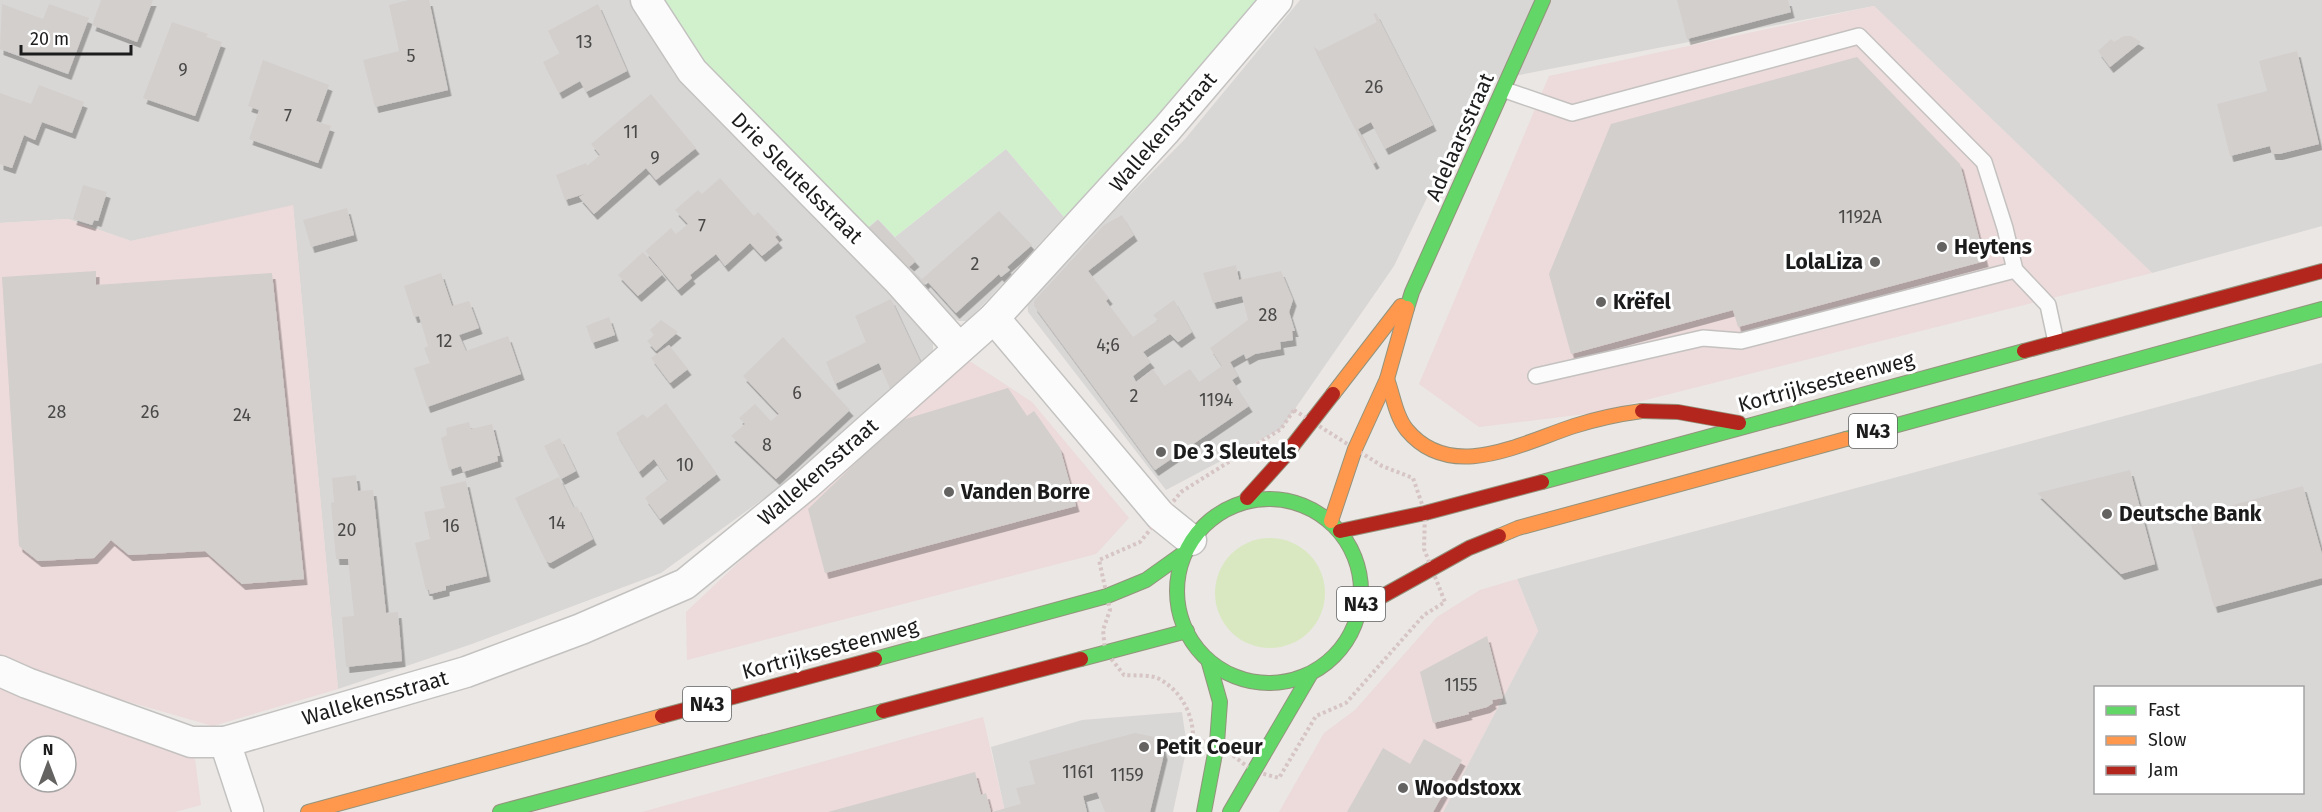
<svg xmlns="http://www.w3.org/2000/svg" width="2322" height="812" font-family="'Fira Sans',sans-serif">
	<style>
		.residential { fill: #d9d7d6; fill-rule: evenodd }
		.commercial { fill: #eddada; fill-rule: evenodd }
		.grass { fill: #dae8c1 }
		.park { fill: #d1f1cd }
		.building { fill: #d2cfcd; filter: url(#shadow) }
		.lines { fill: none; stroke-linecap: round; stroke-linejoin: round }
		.lane-casing { stroke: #c3c2c0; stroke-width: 18 }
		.street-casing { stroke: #c3c2c0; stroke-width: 33 }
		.fast-casing { stroke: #94937c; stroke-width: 16 }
		.slow-casing { stroke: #94937c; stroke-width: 16 }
		.jam-casing { stroke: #94937c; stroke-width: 16 }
		.path { stroke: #d6c5c4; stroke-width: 4; stroke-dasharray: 3 3; stroke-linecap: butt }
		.lane { stroke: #fcfbfb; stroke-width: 15 }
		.street { stroke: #fcfbfb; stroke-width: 30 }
		.fast { stroke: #63d668; stroke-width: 14 }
		.slow { stroke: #ff974d; stroke-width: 14 }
		.jam { stroke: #b3261e; stroke-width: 14 }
		.poi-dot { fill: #646362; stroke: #fff; stroke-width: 2 }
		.labels { text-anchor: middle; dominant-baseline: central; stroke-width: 6; stroke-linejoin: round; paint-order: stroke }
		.number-label { font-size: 18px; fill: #4a4948 }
		.shield { fill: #fff; stroke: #606060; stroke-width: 1.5 }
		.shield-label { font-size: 20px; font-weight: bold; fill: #1c1c1c }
		.street-label { font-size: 21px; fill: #1c1c1c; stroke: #fff }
		.poi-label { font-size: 21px; font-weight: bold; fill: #1c1c1c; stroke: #fff; text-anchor: start }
	</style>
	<defs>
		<filter id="shadow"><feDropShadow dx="3.5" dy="6" stdDeviation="0" flood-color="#0004"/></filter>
	</defs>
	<rect width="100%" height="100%" fill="#eae7e4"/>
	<!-- residential -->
	<g class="residential">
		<path d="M0 0H631L674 74 933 337V360L868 423 661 573 472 644 338 689 293 206 131 241 68 219 0 223Z"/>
		<path d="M1300 0H2322V226L2152 273 1874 6 1483 82 1394 266 1281 429 1166 490 1028 312 1027 299 1185 139Z"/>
		<path d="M1006 149 1064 217 968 321H959L947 316 861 233 878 219 895 237Z"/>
		<path d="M2322 363V812H1443L1538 631 1517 579ZM2096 688H2302V792H2096Z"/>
		<path d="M1182 712 1187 747 1173 812H1005L991 747 1082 720Z"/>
	</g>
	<!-- commercial -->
	<g class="commercial">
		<path d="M1874 6 2152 273 1594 413 1479 427 1419 384 1549 76Z"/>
		<path d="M293 205 338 689 213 726 0 665V223L68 219 131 241Z"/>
		<path d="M965 360 971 362 1032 402 1129 518 1096 554 687 660 686 612 808 497Z"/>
		<path d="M1517 579 1538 631 1443 812H1279L1324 733 1355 710 1437 617 1480 590Z"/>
		<path d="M0 681 195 759 201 805 175 812H0ZM30 746H66V782H30Z"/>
		<path d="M983 717 1005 812H642Z"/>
	</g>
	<!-- grass -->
	<circle class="grass" cx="1270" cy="593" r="55"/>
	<!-- park -->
	<path class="park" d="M665 0H1262L1192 84 1064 217 1006 149 895 237 878 219 865 230 698 55Z"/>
	<!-- building -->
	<g class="building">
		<path d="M101 0H153L137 42 92 25Z"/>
		<path d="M408 0H429L448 90 375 107 363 60 399 51 389 5Z"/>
		<path d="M1677 0H1788L1791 12 1687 39Z"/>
		<path d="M2 4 43 19 49 4 89 18 68 74 0 49Z"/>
		<path d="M598 4 627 71 586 92 580 81 559 93 543 62 560 53 548 31Z"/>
		<path d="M1376 13 1433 125 1385 149 1371 122 1358 129 1376 162 1373 164 1313 46 1319 51 1377 22 1373 14Z"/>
		<path d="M172 22 208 34 206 37 222 42 195 116 143 98Z"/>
		<path d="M2124 36H2131L2141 42 2110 67 2098 51 2111 39 2114 42Z"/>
		<path d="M2297 51 2319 144 2279 154H2272L2270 146 2230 156 2217 104 2267 91 2259 61Z"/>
		<path d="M1857 57 1960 164 1985 261 1738 327 1733 310 1571 354 1549 274 1611 124Z"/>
		<path d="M263 60 329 85 316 121 331 126 318 163 249 139 259 110 248 106Z"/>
		<path d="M39 85 84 102 72 133 42 122 35 140 24 135 12 168 0 164V93L31 104Z"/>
		<path d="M651 94 696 148 656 180 646 168 594 214 579 197 584 194 565 200 556 175 586 163 587 166 600 155 591 144Z"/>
		<path d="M720 178 754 216 758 212 779 234 775 237 779 242 762 256 750 243 725 266 716 254 690 275 692 278 678 290 645 251 671 228 676 234 688 224 675 210 698 190 702 194Z"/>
		<path d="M83 185 107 192 98 221 94 220 92 225 73 219Z"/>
		<path d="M347 208 354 235 311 247 303 220Z"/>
		<path d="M999 211 1032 245 1007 267 1010 270 1001 277 999 274 956 313 927 281 917 292 863 233 878 220 916 261 909 267 922 279Z"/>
		<path d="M1122 215 1134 235 1088 271 1109 298 1106 301 1133 337 1158 320 1153 315 1174 300 1192 332 1178 342 1170 334 1143 352 1151 362 1133 376 1136 382 1153 369 1164 386 1190 369 1199 382 1222 366 1210 348 1248 320 1242 296 1213 303 1203 273 1236 265 1239 280 1281 271 1293 300 1289 312 1295 331H1292L1293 340 1280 342 1281 349 1255 354 1246 359 1244 354 1230 362 1238 376 1232 380 1249 406 1155 470 1034 306V301L1104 225Z"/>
		<path d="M643 252 663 274 638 296 618 275Z"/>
		<path d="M96 271V285L272 273 304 579 242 584 205 551 129 555 111 540 94 558 38 561 19 546 2 277Z"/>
		<path d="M441 273 452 306 469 301 479 328 459 335 466 351 508 336 521 374 427 407 414 368 430 363 424 348 428 346 419 316 414 317 404 286Z"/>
		<path d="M891 299 922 365 892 393 879 363 835 384 826 362 866 342 855 316Z"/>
		<path d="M609 317 615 335 592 343 586 326Z"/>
		<path d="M661 320 678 332 656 351 647 341 654 335 650 330Z"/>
		<path d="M783 337 850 410 776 479 731 436 745 424 739 418 755 404 771 421 779 414 743 376Z"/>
		<path d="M669 345 688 369 670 383 651 358Z"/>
		<path d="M1008 388 1027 416 1034 411 1060 448 1076 506 825 573 808 509 899 421Z"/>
		<path d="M666 403 717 474 660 519 645 498 668 480 654 459 639 472 616 433 643 414 647 418Z"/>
		<path d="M469 422 471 429 492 424 500 456H497L498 461 463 472 461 466 449 470 441 438 447 435 446 428Z"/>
		<path d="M560 438 576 471 561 479 544 446Z"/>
		<path d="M2130 470 2155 564 2121 574 2037 493Z"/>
		<path d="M356 475 358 491 373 490 386 613 398 612 402 661 346 667 342 617 354 616 348 559H336L331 503 334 502 332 478Z"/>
		<path d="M559 477 574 508 577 506 593 539 550 563 546 561 515 498Z"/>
		<path d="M466 481 487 576 446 586V590L430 594 429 590H426L415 543 430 539 424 512 445 508 440 487Z"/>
		<path d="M2303 486 2322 554V578L2214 607 2189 517Z"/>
		<path d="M1487 636 1503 698 1492 700 1493 703 1487 707 1468 712 1469 714 1433 723 1420 672Z"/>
		<path d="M1135 733 1160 738 1164 754 1150 812H1105L1097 792 1083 796 1087 812H992L1021 804 1016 788 1035 784 1029 761Z"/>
		<path d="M1424 739 1462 760 1433 812H1347L1383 748 1410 764Z"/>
		<path d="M975 772 981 795 986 793 991 812H828Z"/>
	</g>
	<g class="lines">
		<defs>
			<g id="lane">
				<path d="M1505 90 1572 113 1859 36 1984 162 2005 228 2015 270 2048 305 2056 342"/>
				<path d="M1536 376 1703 338 1741 341 2015 270"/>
			</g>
			<g id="street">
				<path d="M646 0 692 71 898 280 959 348"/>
				<path d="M994 318 1160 515 1191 540"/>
				<path d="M0 671 27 683 191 742H225L466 672 581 629 685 584 805 486 994 318 1166 130 1277 0"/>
				<path d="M225 742 248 812"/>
			</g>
			<g id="fast">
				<path d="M1407 308 1412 292 1543 0"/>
				<path d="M1846 439 2322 309"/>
				<path d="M1542 482 2024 351"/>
				<circle cx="1269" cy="591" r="92"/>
				<path d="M875 659 1107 596 1146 580 1181 555"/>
				<path d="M1081 659 1187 631"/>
				<path d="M500 812 883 711"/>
				<path d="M1204 812 1217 743 1220 702 1209 663"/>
				<path d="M1230 812 1310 675"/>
			</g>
			<g id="slow">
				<path d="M1387 379C1393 395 1396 417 1407 430 1451 483 1522 443 1574 426 1596 419 1619 414 1642 411"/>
				<path d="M1333 394 1401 306"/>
				<path d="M1331 521 1355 449 1387 379 1407 308"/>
				<path d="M1499 536 1518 528 1846 439"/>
				<path d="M308 812 662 716"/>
			</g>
			<g id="jam">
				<path d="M2024 351 2322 271"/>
				<path d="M1642 411 1678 412 1739 423"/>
				<path d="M1247 498 1283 458 1333 394"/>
				<path d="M1340 531 1425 513 1542 482"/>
				<path d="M1361 608 1469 548 1499 536"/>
				<path d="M883 711 1081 659"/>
				<path d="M662 716 875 659"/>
			</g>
		</defs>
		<!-- lane casing -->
		<use href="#lane" class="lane-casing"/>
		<!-- street casing -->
		<use href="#street" class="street-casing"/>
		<!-- fast casing -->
		<use href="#fast" class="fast-casing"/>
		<!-- slow casing -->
		<use href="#slow" class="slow-casing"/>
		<!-- jam casing -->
		<use href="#jam" class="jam-casing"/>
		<!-- path -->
		<path class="path" d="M1294 410 1382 466 1413 478 1425 513 1424 549 1445 602 1424 615 1346 703 1316 716 1279 778 1253 771 1217 743 1193 740C1194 716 1182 692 1161 680 1153 674 1134 676 1124 675L1105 651 1103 630 1110 610 1099 560 1140 542 1181 492 1281 429Z"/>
		<!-- lane -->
		<use href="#lane" class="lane"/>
		<!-- street -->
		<use href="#street" class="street"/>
		<!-- fast -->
		<use href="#fast" class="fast"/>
		<!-- slow -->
		<use href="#slow" class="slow"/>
		<!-- jam -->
		<use href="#jam" class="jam"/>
	</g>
	<!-- markers -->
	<g class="poi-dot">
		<circle cx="1942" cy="247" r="6"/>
		<circle cx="1875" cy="262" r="6"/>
		<circle cx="1601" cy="302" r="6"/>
		<circle cx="1161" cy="452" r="6"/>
		<circle cx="949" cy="492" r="6"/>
		<circle cx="2107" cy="514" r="6"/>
		<circle cx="1144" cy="747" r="6"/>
		<circle cx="1403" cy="788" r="6"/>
	</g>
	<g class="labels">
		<!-- number labels -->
		<g class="number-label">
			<text x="584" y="42">13</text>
			<text x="411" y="56">5</text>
			<text x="183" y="70">9</text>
			<text x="1374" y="87">26</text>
			<text x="288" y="116">7</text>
			<text x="631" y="132">11</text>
			<text x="655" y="158">9</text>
			<text x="1860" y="217">1192A</text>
			<text x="702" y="226">7</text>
			<text x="975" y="264">2</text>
			<text x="1268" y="315">28</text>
			<text x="444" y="341">12</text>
			<text x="1108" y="345">4;6</text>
			<text x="797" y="393">6</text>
			<text x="1134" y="396">2</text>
			<text x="1216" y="400">1194</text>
			<text x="57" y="412">28</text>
			<text x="150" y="412">26</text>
			<text x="242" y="415">24</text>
			<text x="767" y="445">8</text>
			<text x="685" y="465">10</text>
			<text x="557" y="523">14</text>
			<text x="451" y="526">16</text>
			<text x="347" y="530">20</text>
			<text x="1461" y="685">1155</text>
			<text x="1078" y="772">1161</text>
			<text x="1127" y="775">1159</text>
		</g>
		<!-- shield labels -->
		<g class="shield">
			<rect x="1849" y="414" width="48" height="34" rx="4.5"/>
			<rect x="1337" y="587" width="48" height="34" rx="4.5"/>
			<rect x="683" y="687" width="48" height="34" rx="4.5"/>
		</g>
		<g class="shield-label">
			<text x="1873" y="431">N43</text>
			<text x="1361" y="604">N43</text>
			<text x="707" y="704">N43</text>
		</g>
		<!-- street labels -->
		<g class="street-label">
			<text transform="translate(1163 132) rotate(-49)">Wallekensstraat</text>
			<text transform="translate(1460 137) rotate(-66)">Adelaarsstraat</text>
			<text transform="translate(797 178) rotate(45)">Drie Sleutelsstraat</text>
			<text transform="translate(1826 382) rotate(-15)">Kortrijksesteenweg</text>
			<text transform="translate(818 472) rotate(-41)">Wallekensstraat</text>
			<text transform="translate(830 649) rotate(-15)">Kortrijksesteenweg</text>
			<text transform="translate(375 698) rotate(-16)">Wallekensstraat</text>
		</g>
		<!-- poi labels -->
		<g class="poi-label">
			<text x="1954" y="247">Heytens</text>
			<text x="1863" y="262" text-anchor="end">LolaLiza</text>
			<text x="1613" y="302">Krëfel</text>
			<text x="1173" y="452">De 3 Sleutels</text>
			<text x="961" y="492">Vanden Borre</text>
			<text x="2119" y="514">Deutsche Bank</text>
			<text x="1156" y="747">Petit Coeur</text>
			<text x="1415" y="788">Woodstoxx</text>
		</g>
	</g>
	<!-- legend -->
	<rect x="2094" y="686" width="210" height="108" fill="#ffffff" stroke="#a4a4a4" stroke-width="1.5"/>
	<rect x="2106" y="706" width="30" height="9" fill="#63d668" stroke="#a4a4a4" stroke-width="1.5"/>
	<text x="2148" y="716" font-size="18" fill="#1c1c1c">Fast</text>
	<rect x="2106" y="736" width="30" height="9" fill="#ff974d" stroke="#a4a4a4" stroke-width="1.5"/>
	<text x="2148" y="746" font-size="18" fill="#1c1c1c">Slow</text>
	<rect x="2106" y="766" width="30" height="9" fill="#b3261e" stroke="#a4a4a4" stroke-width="1.5"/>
	<text x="2148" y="776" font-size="18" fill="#1c1c1c">Jam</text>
	<!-- north arrow -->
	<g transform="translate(48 764)"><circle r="28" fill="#ffffff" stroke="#a4a4a4" stroke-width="1.5"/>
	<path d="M0-4.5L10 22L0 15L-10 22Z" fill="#646362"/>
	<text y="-9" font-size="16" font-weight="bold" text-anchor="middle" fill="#1c1c1c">N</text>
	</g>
	<!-- scale -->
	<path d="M21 45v9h110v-9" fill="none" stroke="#1c1c1c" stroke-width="3"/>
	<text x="30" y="45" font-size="18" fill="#1c1c1c" stroke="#ffffff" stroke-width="4.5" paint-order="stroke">20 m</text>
</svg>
